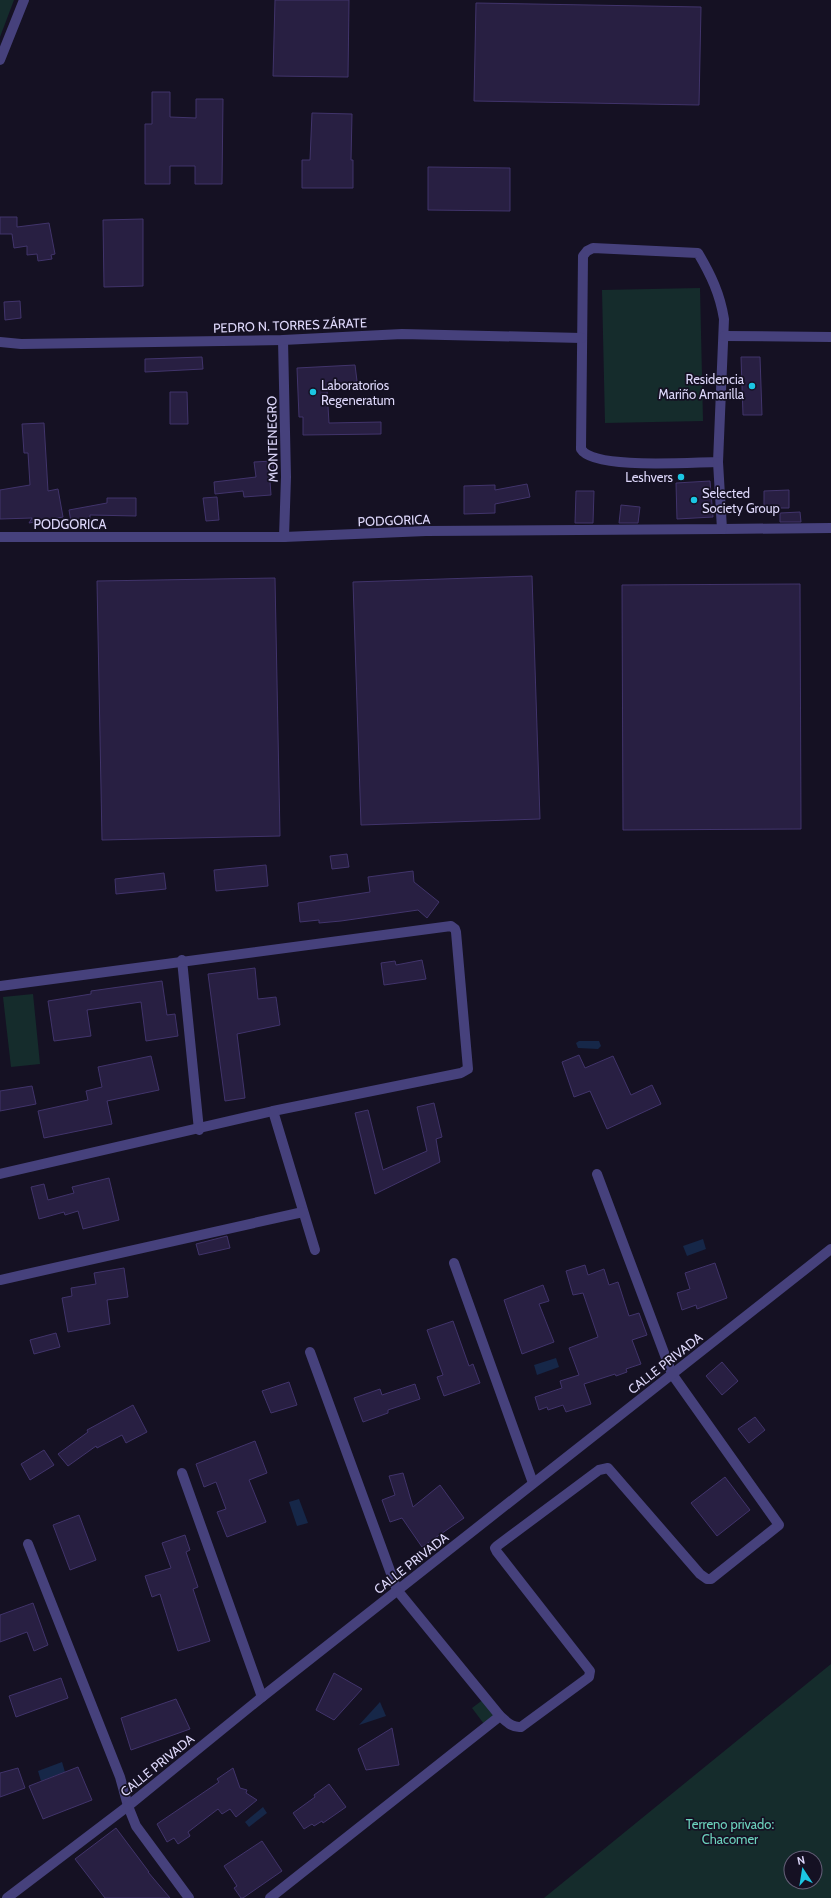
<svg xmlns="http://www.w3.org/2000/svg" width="831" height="1898" font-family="Cabin,sans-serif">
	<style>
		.green { fill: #152c2c; fill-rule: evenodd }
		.water { fill: #162748 }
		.building { fill: #281f42; stroke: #41346b }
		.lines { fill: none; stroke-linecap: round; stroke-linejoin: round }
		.minor { stroke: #46417c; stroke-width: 10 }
		.poi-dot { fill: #1bc6e3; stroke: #151123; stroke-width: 1.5 }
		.labels { text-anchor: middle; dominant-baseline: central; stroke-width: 3.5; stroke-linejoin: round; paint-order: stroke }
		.street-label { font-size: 13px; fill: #ddd7fa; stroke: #151123 }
		.poi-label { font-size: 13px; fill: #ddd7fa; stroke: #151123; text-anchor: end }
		.park-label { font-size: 13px; fill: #6cd2bd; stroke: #151123 }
	</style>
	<rect width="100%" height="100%" fill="#151123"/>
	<!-- green -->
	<g class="green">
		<path d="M0 0H14L0 37Z"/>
		<path d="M700 288 703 421 605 423 602 290Z"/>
		<path d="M33 994 40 1064 11 1067 3 997Z"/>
		<path d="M831 1664V1898H544ZM791 1858H815V1882H791Z"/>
		<path d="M488 1696 500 1712 484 1724 472 1708Z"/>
	</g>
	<!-- water -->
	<g class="water">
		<path d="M579 1041H599L601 1046 598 1049 578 1048 576 1043Z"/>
		<path d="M703 1239 706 1249 687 1256 683 1246Z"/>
		<path d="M556 1358 559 1367 537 1375 534 1365Z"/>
		<path d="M299 1499 308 1523 297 1526 289 1502Z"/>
		<path d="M380 1702 386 1716 359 1725Z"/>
		<path d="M62 1762 65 1772 41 1781 38 1771Z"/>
		<path d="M263 1807 267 1813 249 1827 245 1822Z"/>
	</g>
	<!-- building -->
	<g class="building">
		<path d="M275 0H349L348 77 273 76Z"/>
		<path d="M476 3 701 7 699 105 474 101Z"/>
		<path d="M152 92H170V117L196 118V99H223L222 184H195V166H170V184H145V124H152Z"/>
		<path d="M312 113 352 114 351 160H353V188H302V160H310Z"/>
		<path d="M428 167 510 168V211L428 210Z"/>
		<path d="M0 217H17V227L49 223 55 254 51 255 52 259 38 261 37 254 27 255V246L14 248 12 234H0Z"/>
		<path d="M143 219V286L104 287 103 220Z"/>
		<path d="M20 301 21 318 5 320 4 302Z"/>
		<path d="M202 357 203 369 145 372V359Z"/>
		<path d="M741 357H760L762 415H743Z"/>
		<path d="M355 365 357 381 353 382 354 388 327 390 329 423 381 422V434L303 435V417H299L297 368Z"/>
		<path d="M170 392H187L188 424H170Z"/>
		<path d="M44 423 48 491 58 489 63 517 29 523 32 518 0 519V490L30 485 28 453H24L22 424Z"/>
		<path d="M273 461 275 480 270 481 271 495 244 497 243 491 215 494 214 482 256 477 254 462Z"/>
		<path d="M710 481 713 517 677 519 676 483Z"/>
		<path d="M527 484 530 497 495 504V513L464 514V486L495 485V490Z"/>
		<path d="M789 490V508H764V491Z"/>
		<path d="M576 491H594L593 523H575Z"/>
		<path d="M217 497 219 520 206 521 203 498Z"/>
		<path d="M107 498H136V516L90 515V519L71 522 69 510 107 503Z"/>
		<path d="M621 505 640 507 638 523H619Z"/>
		<path d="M800 512 801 522H780V513Z"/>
		<path d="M532 576 540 819 361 825 353 582Z"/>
		<path d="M275 578 280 836 102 840 97 581Z"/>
		<path d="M800 584 801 829 623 830 622 585Z"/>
		<path d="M347 854 349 867 332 869 330 856Z"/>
		<path d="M266 865 268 886 216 891 214 870Z"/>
		<path d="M413 871 414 882 439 902 427 918 418 910 341 921 319 923V920L300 922 298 903 370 892 368 877Z"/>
		<path d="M164 873 166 889 116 894 115 879Z"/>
		<path d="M422 960 426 979 384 985 381 963 395 961 396 965Z"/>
		<path d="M255 968 258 999 276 997 280 1025 237 1034 245 1098 225 1101 208 974Z"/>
		<path d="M162 981 167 1015 175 1014 178 1036 146 1041 141 1002 87 1010 91 1036 54 1041 48 1001 91 994V991Z"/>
		<path d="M579 1055 585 1068 613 1056 631 1095 652 1085 661 1104 607 1129 590 1091 574 1097 562 1062Z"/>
		<path d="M151 1056 159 1090 107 1101 112 1124 44 1138 38 1111 88 1100 86 1091 102 1087 98 1067Z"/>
		<path d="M32 1086 36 1104 0 1111V1091Z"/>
		<path d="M434 1103 442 1137 436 1139 440 1162 375 1194 355 1113 368 1110 383 1170 427 1151 417 1107Z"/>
		<path d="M109 1178 119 1220 83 1229 78 1211 65 1215 64 1212 39 1219 31 1187 44 1184 48 1200 74 1193 72 1187Z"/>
		<path d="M227 1236 230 1248 199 1255 196 1244Z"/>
		<path d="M715 1263 727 1298 697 1309 696 1305 682 1310 677 1293 690 1289 685 1273Z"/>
		<path d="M585 1265 588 1275 604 1269 609 1285 618 1282 629 1316 639 1313 647 1335 632 1340 641 1364 626 1369 627 1372 616 1376 615 1374 584 1384 591 1404 566 1412 563 1405 548 1410 547 1407 539 1410 535 1397 562 1388 560 1381 579 1375 569 1348 598 1337 583 1293 573 1295 566 1271Z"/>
		<path d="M124 1268 128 1297 107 1300 110 1324 68 1332 62 1298 72 1296 71 1288 96 1284 94 1273Z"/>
		<path d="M543 1285 549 1301 539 1304 554 1342 522 1354 504 1300Z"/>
		<path d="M453 1321 469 1366 473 1364 480 1383 444 1396 437 1377 443 1375 427 1330Z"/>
		<path d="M56 1333 60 1347 34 1354 30 1340Z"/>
		<path d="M722 1362 738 1381 722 1395 706 1376Z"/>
		<path d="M289 1382 297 1405 271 1413 262 1391Z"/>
		<path d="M415 1384 420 1399 388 1410V1413L363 1422 354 1398 380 1389 382 1395Z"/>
		<path d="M133 1405 147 1432 126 1443 122 1435 97 1448 96 1446 68 1466 58 1454 88 1432 87 1430Z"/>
		<path d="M755 1417 765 1430 749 1443 738 1429Z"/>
		<path d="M255 1441 267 1473 249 1480 266 1522 227 1537 217 1512 226 1509 216 1482 204 1487 196 1464Z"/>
		<path d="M44 1450 54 1465 30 1480 21 1464Z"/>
		<path d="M403 1473 413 1507 440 1485 464 1518 422 1547 402 1518 390 1522 382 1500 395 1495 389 1476Z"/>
		<path d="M725 1477 750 1510 717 1536 691 1503Z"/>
		<path d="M79 1515 96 1560 70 1570 53 1525Z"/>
		<path d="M185 1535 190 1550 186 1552 198 1587 193 1589 210 1641 178 1651 160 1594 152 1597 145 1576 171 1568 162 1543Z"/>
		<path d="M33 1603 48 1645 34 1651 27 1632 0 1642V1615Z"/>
		<path d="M334 1673 362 1689 334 1720 316 1710Z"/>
		<path d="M61 1678 68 1698 16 1717 9 1696Z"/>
		<path d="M176 1699 190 1729 131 1750 121 1718Z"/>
		<path d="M392 1728 399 1765 366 1770 358 1749Z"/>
		<path d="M78 1767 92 1800 43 1819 29 1786Z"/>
		<path d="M18 1768 25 1788 0 1797V1773Z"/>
		<path d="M233 1768 240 1788 247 1790 246 1793 257 1800 236 1817 230 1809 222 1814 218 1809 188 1832 190 1836 178 1844 174 1838 167 1842 157 1824 219 1782 217 1779Z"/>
		<path d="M329 1784 346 1807 323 1823 322 1821 314 1826 312 1824 304 1829 293 1813 315 1797 314 1795Z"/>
		<path d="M116 1828 149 1872H148L170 1898H105L75 1859Z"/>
		<path d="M262 1841 282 1871 243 1898H241L234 1888 237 1886 224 1866Z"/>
	</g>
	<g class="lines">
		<!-- minor -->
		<g class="minor">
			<path d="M0 60 24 0"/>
			<path d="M593 248 698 253C711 275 720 294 724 319L718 462C693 462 593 470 581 449L583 256 587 251Z"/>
			<path d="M724 336 831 337"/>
			<path d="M283 340 286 477 284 537"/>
			<path d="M0 342 21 344 283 340 402 334 582 338"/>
			<path d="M722 529 831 528"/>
			<path d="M0 537H284L426 531 722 529 718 462"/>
			<path d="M182 960 199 1130"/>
			<path d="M0 986 451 926 455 929 456 932 468 1069 461 1073 273 1111 0 1174"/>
			<path d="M273 1111 315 1250"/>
			<path d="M454 1263 533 1483"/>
			<path d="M0 1280 303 1212"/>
			<path d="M310 1352 397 1590 500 1716C507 1722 512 1728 521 1727L589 1677 590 1671 497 1552 495 1548 497 1546 599 1470 608 1468 700 1574 707 1579H711L779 1525 672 1374 597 1174"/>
			<path d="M182 1473 262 1697"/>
			<path d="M28 1544 120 1777 128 1806 136 1826 189 1898"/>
			<path d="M7 1898 128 1806 262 1697 831 1249"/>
			<path d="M270 1898 500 1716"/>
		</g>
	</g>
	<!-- markers -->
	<g class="poi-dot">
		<circle cx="752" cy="386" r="4"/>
		<circle cx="313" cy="392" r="4"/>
		<circle cx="681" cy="477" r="4"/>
		<circle cx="694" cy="500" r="4"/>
	</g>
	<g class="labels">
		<!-- street labels -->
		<g class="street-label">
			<text transform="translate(290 325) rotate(-2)">PEDRO N. TORRES ZÁRATE</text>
			<text transform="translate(272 439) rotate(-91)">MONTENEGRO</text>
			<text transform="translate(394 520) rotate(-2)">PODGORICA</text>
			<text x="70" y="524">PODGORICA</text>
			<text transform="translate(665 1363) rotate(-38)">CALLE PRIVADA</text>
			<text transform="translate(411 1563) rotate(-38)">CALLE PRIVADA</text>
			<text transform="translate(157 1765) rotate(-39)">CALLE PRIVADA</text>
		</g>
		<!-- poi labels -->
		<g class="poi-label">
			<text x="744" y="379">Residencia<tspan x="744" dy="15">Mariño Amarilla</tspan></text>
			<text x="321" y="385" text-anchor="start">Laboratorios<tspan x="321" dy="15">Regeneratum</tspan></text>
			<text x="673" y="477">Leshvers</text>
			<text x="702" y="493" text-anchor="start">Selected<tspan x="702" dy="15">Society Group</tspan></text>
		</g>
		<!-- park labels -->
		<g class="park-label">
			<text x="730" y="1824">Terreno privado:<tspan x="730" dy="15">Chacomer</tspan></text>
		</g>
	</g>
	<!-- north arrow -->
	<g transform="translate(803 1870) rotate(348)"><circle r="19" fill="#151123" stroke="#656079"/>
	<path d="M0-3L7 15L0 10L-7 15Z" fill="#1bc6e3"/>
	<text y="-6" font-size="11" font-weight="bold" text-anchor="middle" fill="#ddd7fa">N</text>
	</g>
</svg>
